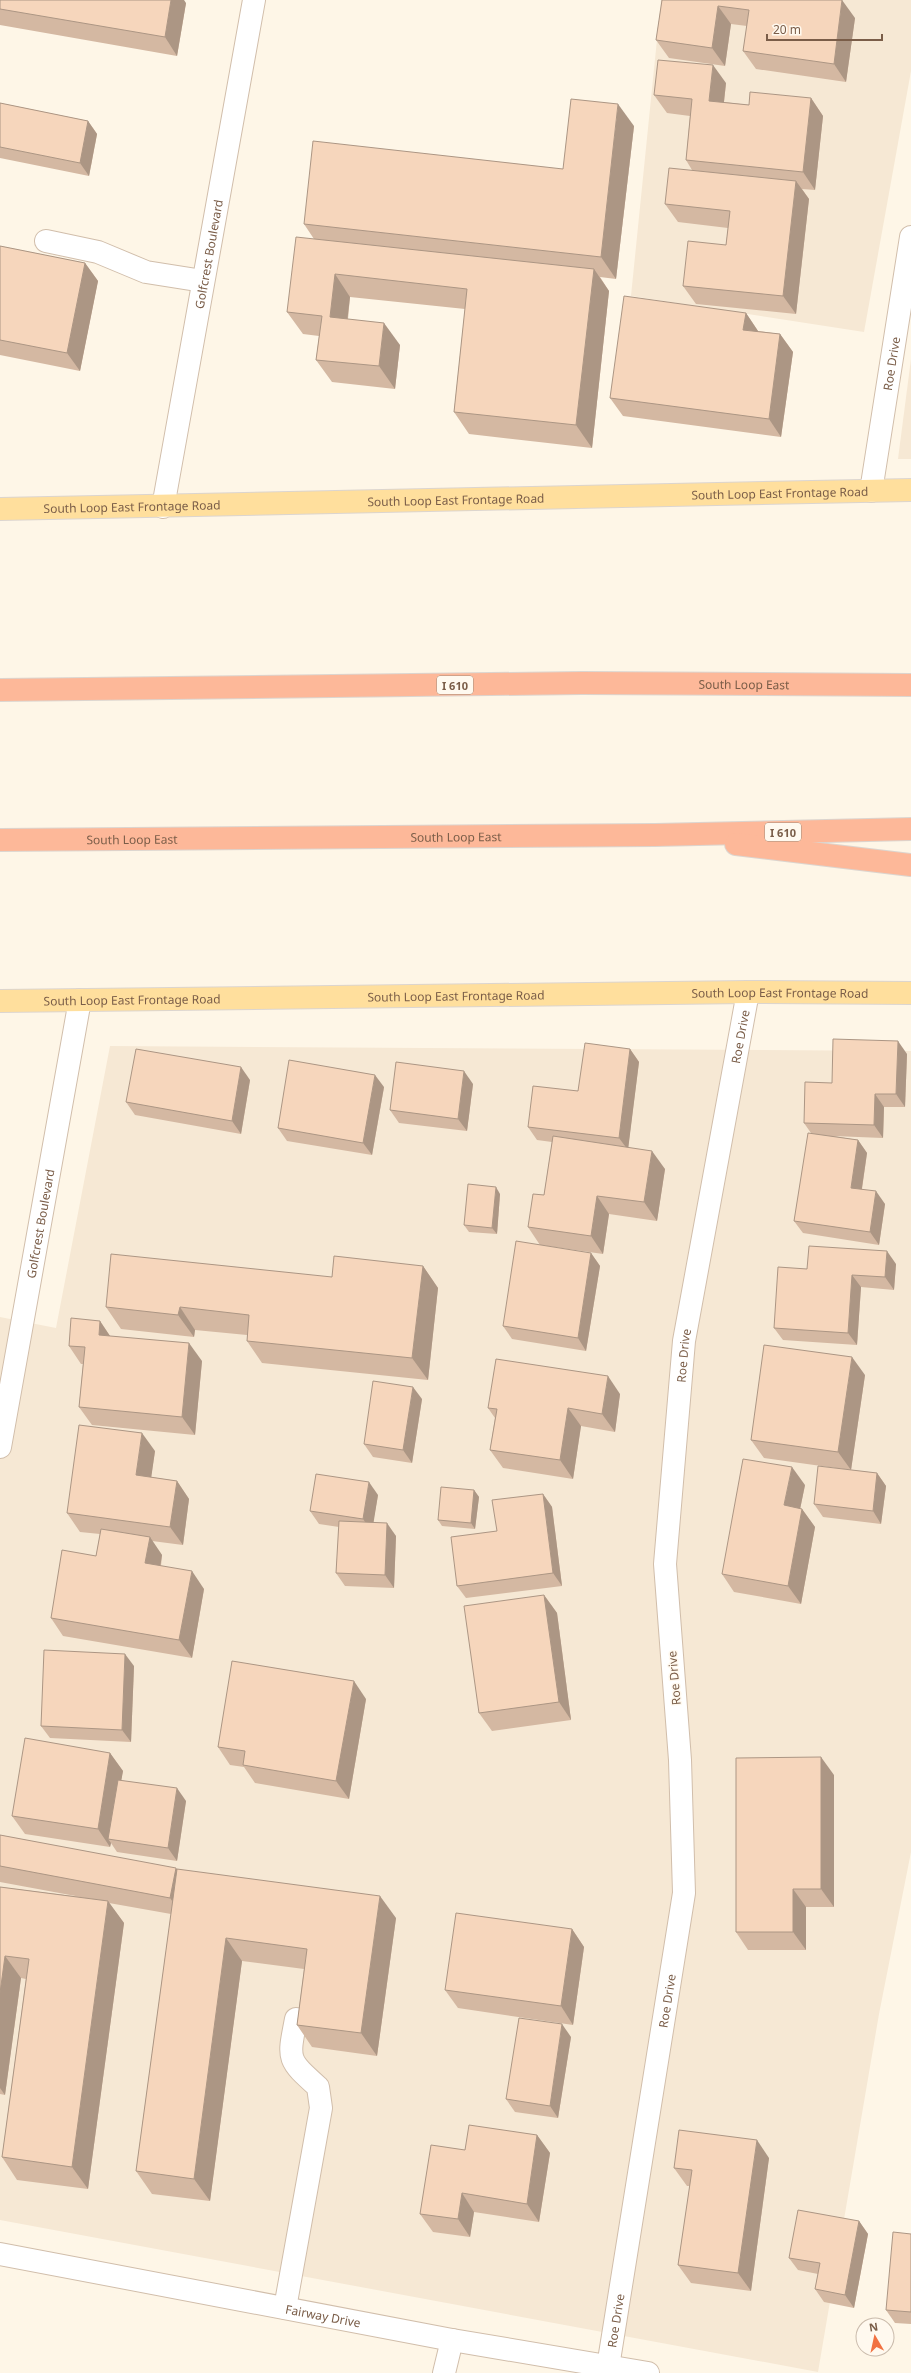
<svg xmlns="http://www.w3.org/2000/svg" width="911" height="2373" font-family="'Noto Sans',sans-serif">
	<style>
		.residential { fill: #f6e8d4 }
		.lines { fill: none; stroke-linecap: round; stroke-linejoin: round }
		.minor-casing { stroke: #d1beab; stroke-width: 24 }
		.major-casing { stroke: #dcd5cf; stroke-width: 24 }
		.highway-casing { stroke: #dcd5cf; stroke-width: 24 }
		.minor { stroke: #fff; stroke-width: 22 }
		.major { stroke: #ffdf9d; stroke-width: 22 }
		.highway { stroke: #fdb899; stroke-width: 22 }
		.wall { fill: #d4b8a2 }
		.shaded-wall { fill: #ac9684 }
		.building { fill: #f6d6bc; stroke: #ac9684 }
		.labels { text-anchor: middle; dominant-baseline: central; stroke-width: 3; stroke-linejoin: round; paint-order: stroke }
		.shield { fill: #fff9ef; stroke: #a28c7a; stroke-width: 1 }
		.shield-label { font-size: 11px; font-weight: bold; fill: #7a5d48 }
		.street-label { font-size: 12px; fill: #7a5d48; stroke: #fff9ef }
	</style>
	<rect width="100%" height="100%" fill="#fef6e7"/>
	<!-- residential -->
	<g class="residential">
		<path d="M661 0H911V71L864 332 631 296Z"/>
		<path d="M911 359V459H898Z"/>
		<path d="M110 1046 911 1051V1852L879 2014 818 2372 0 2220V1317L56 1328Z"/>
	</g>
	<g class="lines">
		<defs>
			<g id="minor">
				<path d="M46 241 98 252 146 272 203 281"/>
				<path id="s1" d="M871 491 911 237"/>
				<path id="s2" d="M163 507 254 0"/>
				<path id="s3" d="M0 1447 80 1000"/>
				<path id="s4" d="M0 2254 452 2340 648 2373"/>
				<path d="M285 2308 321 2108 318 2087C287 2059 288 2060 296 2019"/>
				<path d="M444 2373 452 2340"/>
				<path id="s5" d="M607 2373 684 1893 680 1760 665 1564 684 1341 748 992"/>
			</g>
			<g id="major">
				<path id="s6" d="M0 509 911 490"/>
				<path id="s7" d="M0 1001 748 992 911 993"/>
			</g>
			<g id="highway">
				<path id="s8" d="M0 690 582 683 911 685"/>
				<path id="s9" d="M0 840 655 835 911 829"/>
				<path d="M736 844 911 865"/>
			</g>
		</defs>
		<!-- minor casing -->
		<use href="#minor" class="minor-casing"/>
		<!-- major casing -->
		<use href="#major" class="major-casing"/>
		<!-- highway casing -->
		<use href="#highway" class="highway-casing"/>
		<!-- minor -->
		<use href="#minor" class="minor"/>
		<!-- major -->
		<use href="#major" class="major"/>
		<!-- highway -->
		<use href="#highway" class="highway"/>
	</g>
	<!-- wall -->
	<g class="wall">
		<path d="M0 0 186 3 177 56 0 25Z"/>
		<path d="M662 0 855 18 846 82 756 69 743 51 747 26 731 24 725 66 669 58 656 40Z"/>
		<path d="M726 83 724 102 749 105 811 98 823 116 815 190 802 189 809 199 796 314 696 304 683 286 726 245 728 228 678 222 665 204 692 170 686 160 690 116 667 113 654 95Z"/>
		<path d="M0 103 88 121 97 134 89 176 0 158Z"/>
		<path d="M634 126 616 279 600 277 609 291 592 448 469 434 454 412 465 309 350 297 348 319 400 345 395 389 332 382 316 360 319 336 303 334 287 312 314 239 304 224 563 169Z"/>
		<path d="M0 246 85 263 98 281 80 371 0 355Z"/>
		<path d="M746 313 758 331 780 334 793 352 781 437 623 416 610 398Z"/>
		<path d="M630 1049 639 1062 628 1148 665 1169 657 1221 609 1214 603 1254 540 1245 528 1227 544 1195 552 1142 537 1140 528 1127 578 1091Z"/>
		<path d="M907 1054 905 1107H884L883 1138 833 1136 858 1140 867 1153 862 1189 885 1204 879 1245 803 1233 794 1221 811 1133 804 1123 832 1083Z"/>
		<path d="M250 1080 241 1134 135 1115 126 1102Z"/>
		<path d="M473 1084 467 1131 399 1123 390 1110Z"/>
		<path d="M384 1087 372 1155 287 1141 278 1128Z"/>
		<path d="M500 1194 497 1234 469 1232 464 1225Z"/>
		<path d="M591 1253 600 1266 586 1351 512 1339 503 1326Z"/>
		<path d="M896 1264 894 1290 861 1287 857 1345 783 1340 774 1328 807 1269Z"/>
		<path d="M423 1266 438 1288 428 1380 262 1363 247 1341V1335L195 1330 194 1337 121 1329 106 1307Z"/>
		<path d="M100 1321 110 1336 202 1361 195 1435 92 1425 79 1407 83 1364H81L69 1346Z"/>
		<path d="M865 1375 851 1470 877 1473 886 1486 881 1524 823 1517 814 1504 850 1470 764 1458 751 1440Z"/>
		<path d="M620 1394 615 1432 581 1426 573 1479 503 1468 490 1450 495 1418 488 1408Z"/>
		<path d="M422 1399 412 1463 373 1457 364 1444Z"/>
		<path d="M155 1451 151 1477 177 1481 189 1499 183 1545 152 1541 162 1555 161 1566 204 1589 192 1658 63 1636 51 1618 96 1556 100 1534 80 1532 67 1513Z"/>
		<path d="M805 1485 800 1509H802L815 1527 801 1604 734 1592 722 1574Z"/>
		<path d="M474 1490 479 1497 475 1529 442 1526 438 1520Z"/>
		<path d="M543 1494 552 1507 562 1586 466 1598 457 1586 497 1531Z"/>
		<path d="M378 1495 373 1523 396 1536 394 1588 345 1586 336 1573 339 1527 319 1524 310 1511Z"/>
		<path d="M544 1595 557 1613 571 1720 492 1731 479 1713Z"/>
		<path d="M134 1666 131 1742 50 1738 41 1726Z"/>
		<path d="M366 1699 349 1799 255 1783 244 1767 230 1765 218 1747Z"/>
		<path d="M110 1753 123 1771 121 1780 186 1801 177 1861 117 1852 111 1843 110 1847 25 1834 12 1816Z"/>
		<path d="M834 1775V1907H806V1950H748L736 1932Z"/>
		<path d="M0 1835 177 1869 396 1918 377 2056 312 2047 297 2025 304 1969 242 1961 210 2201 152 2194 136 2171 171 1914 109 1903 124 1923 88 2189 17 2180 2 2157 26 1979 21 1978 5 2095 0 2094V1887L81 1897 0 1882Z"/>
		<path d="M572 1929 584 1947 573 2025 458 2008 445 1990Z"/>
		<path d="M571 2037 558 2118 515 2112 506 2099Z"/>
		<path d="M537 2135 550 2153 539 2222 474 2212 470 2237 433 2232 420 2214 465 2150Z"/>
		<path d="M769 2158 751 2291 691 2283 678 2265 690 2186H687L674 2168Z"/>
		<path d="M859 2221 868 2234 854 2308 824 2302 815 2289 818 2274 798 2270 789 2258Z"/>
		<path d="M911 2234V2324L895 2323 886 2310Z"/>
	</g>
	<!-- shaded-wall -->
	<g class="shaded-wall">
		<path d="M171 0H184L186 3 177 56 165 37Z"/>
		<path d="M842 0 855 18 846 82 834 64Z"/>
		<path d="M718 6 731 24 725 66 712 48Z"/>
		<path d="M713 65 726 83 722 119 709 101Z"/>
		<path d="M811 98 823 116 815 190 803 172Z"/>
		<path d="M618 104 634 126 616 279 601 257Z"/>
		<path d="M88 121 97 134 89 176 80 163Z"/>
		<path d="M796 181 809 199 796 314 783 296Z"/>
		<path d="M85 263 98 281 80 371 67 353Z"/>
		<path d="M594 269 609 291 592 448 576 425Z"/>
		<path d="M335 274 350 297 345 339 330 317Z"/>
		<path d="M746 313 758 331 756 348 743 330Z"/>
		<path d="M384 323 400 345 395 389 379 366Z"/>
		<path d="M780 334 793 352 781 437 769 419Z"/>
		<path d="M898 1041 907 1054 905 1107 896 1094Z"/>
		<path d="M630 1049 639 1062 628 1150 619 1138Z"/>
		<path d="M241 1067 250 1080 241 1134 232 1121Z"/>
		<path d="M464 1071 473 1084 467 1131 458 1119Z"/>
		<path d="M375 1075 384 1087 372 1155 363 1143Z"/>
		<path d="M875 1094 884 1107 883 1138 874 1125Z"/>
		<path d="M858 1140 867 1153 860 1201 851 1188Z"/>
		<path d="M652 1151 665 1169 657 1221 644 1202Z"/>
		<path d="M496 1187 500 1194 497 1234 492 1228Z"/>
		<path d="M876 1191 885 1204 879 1245 870 1232Z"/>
		<path d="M597 1196 609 1214 603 1254 591 1236Z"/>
		<path d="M887 1251 896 1264 894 1290 885 1277Z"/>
		<path d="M591 1253 600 1266 586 1351 578 1338Z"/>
		<path d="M423 1266 438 1288 428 1380 412 1358Z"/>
		<path d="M852 1275 861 1287 857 1345 848 1333Z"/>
		<path d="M180 1307 195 1330 194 1337 178 1315Z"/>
		<path d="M100 1321 112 1339 99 1335Z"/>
		<path d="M189 1343 202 1361 195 1435 182 1417Z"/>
		<path d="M852 1357 865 1375 851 1470 838 1452Z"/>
		<path d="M608 1376 620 1394 615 1432 602 1414Z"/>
		<path d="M413 1387 422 1399 412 1463 403 1450Z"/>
		<path d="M568 1408 581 1426 573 1479 560 1460Z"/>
		<path d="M142 1433 155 1451 149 1493 136 1475Z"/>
		<path d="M792 1467 805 1485 797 1524 784 1505Z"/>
		<path d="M877 1473 886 1486 881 1524 873 1511Z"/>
		<path d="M177 1481 189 1499 183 1545 170 1527Z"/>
		<path d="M369 1482 378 1495 372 1532 363 1519Z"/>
		<path d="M474 1490 479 1497 475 1529 471 1523Z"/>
		<path d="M543 1494 552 1507 562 1586 553 1573Z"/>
		<path d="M802 1509 815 1527 801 1604 788 1586Z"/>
		<path d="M387 1523 396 1536 394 1588 385 1575Z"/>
		<path d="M150 1537 162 1555 158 1581 145 1563Z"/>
		<path d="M192 1571 204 1589 192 1658 179 1640Z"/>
		<path d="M544 1595 557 1613 571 1720 559 1702Z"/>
		<path d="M125 1654 134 1666 131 1742 122 1730Z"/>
		<path d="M354 1681 366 1699 349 1799 336 1781Z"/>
		<path d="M110 1753 123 1771 111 1840 108 1839 111 1843 110 1847 98 1829Z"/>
		<path d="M821 1757 834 1775V1907L821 1889Z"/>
		<path d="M177 1788 186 1801 177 1861 168 1848Z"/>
		<path d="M176 1868 189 1886 183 1916 170 1898Z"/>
		<path d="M793 1889 806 1907V1950L793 1932Z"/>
		<path d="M380 1896 396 1918 377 2056 361 2033Z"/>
		<path d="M108 1901 124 1923 88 2189 72 2167Z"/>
		<path d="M572 1929 584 1947 573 2025 561 2006Z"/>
		<path d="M226 1938 242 1961 210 2201 194 2179Z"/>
		<path d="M5 1956 21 1978 5 2095 0 2088V1993Z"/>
		<path d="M562 2024 571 2037 558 2118 550 2106Z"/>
		<path d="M537 2135 550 2153 539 2222 527 2204Z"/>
		<path d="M757 2140 769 2158 751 2291 738 2273Z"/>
		<path d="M462 2193 474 2212 470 2237 458 2219Z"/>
		<path d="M859 2221 868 2234 854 2308 845 2295Z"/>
	</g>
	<!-- building -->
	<g class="building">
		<path d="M0 0H171L165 37 0 9Z"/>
		<path d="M662 0H842L834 64 743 51 749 10 718 6 712 48 656 40Z"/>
		<path d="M658 60 713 65 709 101 749 105 750 92 811 98 803 172 686 160 692 99 654 95Z"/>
		<path d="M571 99 618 104 601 257 304 224 313 141 563 169Z"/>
		<path d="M0 103 88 121 80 163 0 147Z"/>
		<path d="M669 168 796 181 783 296 683 286 688 241 726 245 730 211 665 204Z"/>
		<path d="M296 237 594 269 576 425 454 412 467 289 335 274 330 317 384 323 379 366 316 360 322 316 287 312Z"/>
		<path d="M0 246 85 263 67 353 0 340Z"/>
		<path d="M624 296 746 313 743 330 780 334 769 419 610 398Z"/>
		<path d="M833 1039 898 1041 896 1094H875L874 1125 804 1123 805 1082 832 1083Z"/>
		<path d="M585 1043 630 1049 619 1138 528 1127 533 1086 578 1091Z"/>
		<path d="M136 1049 241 1067 232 1121 126 1102Z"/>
		<path d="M289 1060 375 1075 363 1143 278 1128Z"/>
		<path d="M396 1062 464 1071 458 1119 390 1110Z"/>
		<path d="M808 1133 858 1140 851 1188 876 1191 870 1232 794 1221Z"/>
		<path d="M553 1136 652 1151 644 1202 597 1196 591 1236 528 1227 533 1194 544 1195Z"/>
		<path d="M468 1184 496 1187 492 1228 464 1225Z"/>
		<path d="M516 1241 591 1253 578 1338 503 1326Z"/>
		<path d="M809 1246 887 1251 885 1277 852 1275 848 1333 774 1328 778 1267 807 1269Z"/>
		<path d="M111 1254 332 1277 334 1256 423 1266 412 1358 247 1341 249 1315 180 1307 178 1315 106 1307Z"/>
		<path d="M71 1318 100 1321 99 1335 189 1343 182 1417 79 1407 85 1347 69 1346Z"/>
		<path d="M764 1345 852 1357 838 1452 751 1440Z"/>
		<path d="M496 1359 608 1376 602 1414 568 1408 560 1460 490 1450 497 1409 488 1408Z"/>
		<path d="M373 1381 413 1387 403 1450 364 1444Z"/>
		<path d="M79 1425 142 1433 136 1475 177 1481 170 1527 67 1513Z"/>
		<path d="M743 1459 792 1467 784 1505 802 1509 788 1586 722 1574Z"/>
		<path d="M818 1466 877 1473 873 1511 814 1504Z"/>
		<path d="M316 1474 369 1482 363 1519 310 1511Z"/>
		<path d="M441 1487 474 1490 471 1523 438 1520Z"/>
		<path d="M543 1494 553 1573 457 1586 451 1537 497 1531 492 1500Z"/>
		<path d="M339 1521 387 1523 385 1575 336 1573Z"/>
		<path d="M101 1529 150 1537 145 1563 192 1571 179 1640 51 1618 62 1550 96 1556Z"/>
		<path d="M544 1595 559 1702 479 1713 464 1606Z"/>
		<path d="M44 1650 125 1654 122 1730 41 1726Z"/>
		<path d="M232 1661 354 1681 336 1781 243 1765 245 1751 218 1747Z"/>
		<path d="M25 1738 110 1753 98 1829 12 1816Z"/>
		<path d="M821 1757V1889H793V1932H736V1758Z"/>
		<path d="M118 1780 177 1788 168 1848 108 1839Z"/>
		<path d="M0 1835 176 1868 170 1898 0 1866Z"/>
		<path d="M177 1869 380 1896 361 2033 297 2025 307 1949 226 1938 194 2179 136 2171Z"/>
		<path d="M0 1887 108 1901 72 2167 2 2157 29 1959 5 1956 0 1993Z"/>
		<path d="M456 1913 572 1929 561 2006 445 1990Z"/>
		<path d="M519 2018 562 2024 550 2106 506 2099Z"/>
		<path d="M469 2125 537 2135 527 2204 462 2193 458 2219 420 2214 431 2145 465 2150Z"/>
		<path d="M679 2130 757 2140 738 2273 678 2265 692 2170 674 2168Z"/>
		<path d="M798 2210 859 2221 845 2295 815 2289 820 2263 789 2258Z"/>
		<path d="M893 2232 911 2234V2312L886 2310Z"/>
	</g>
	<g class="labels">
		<!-- shield labels -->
		<g class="shield">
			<rect x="437" y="676" width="36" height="18" rx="3"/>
			<rect x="765" y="823" width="36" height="18" rx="3"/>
		</g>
		<g class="shield-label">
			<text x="455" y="685">I 610</text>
			<text x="783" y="832">I 610</text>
		</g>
		<!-- street labels -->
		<g class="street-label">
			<text stroke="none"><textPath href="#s2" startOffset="257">Golfcrest Boulevard</textPath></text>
			<text stroke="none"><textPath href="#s1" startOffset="129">Roe Drive</textPath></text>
			<text stroke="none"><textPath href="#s6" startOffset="780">South Loop East Frontage Road</textPath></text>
			<text stroke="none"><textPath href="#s6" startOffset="456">South Loop East Frontage Road</textPath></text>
			<text stroke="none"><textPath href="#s6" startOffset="132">South Loop East Frontage Road</textPath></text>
			<text stroke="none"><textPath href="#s8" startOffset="744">South Loop East</textPath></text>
			<text stroke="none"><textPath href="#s9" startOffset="456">South Loop East</textPath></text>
			<text stroke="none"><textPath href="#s9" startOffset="132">South Loop East</textPath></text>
			<text stroke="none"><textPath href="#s7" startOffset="780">South Loop East Frontage Road</textPath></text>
			<text stroke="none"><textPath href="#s7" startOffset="456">South Loop East Frontage Road</textPath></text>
			<text stroke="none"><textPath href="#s7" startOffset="132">South Loop East Frontage Road</textPath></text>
			<text stroke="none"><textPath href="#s5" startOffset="1349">Roe Drive</textPath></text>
			<text stroke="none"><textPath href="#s3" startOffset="227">Golfcrest Boulevard</textPath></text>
			<text stroke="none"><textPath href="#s5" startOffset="1025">Roe Drive</textPath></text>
			<text transform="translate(674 1678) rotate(-95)">Roe Drive</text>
			<text stroke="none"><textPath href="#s5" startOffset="377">Roe Drive</textPath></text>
			<text stroke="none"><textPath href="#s4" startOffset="329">Fairway Drive</textPath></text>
			<text stroke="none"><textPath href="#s5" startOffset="53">Roe Drive</textPath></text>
		</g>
	</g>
	<!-- north arrow -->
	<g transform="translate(875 2337) rotate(351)"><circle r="19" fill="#fff9ef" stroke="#cabbac"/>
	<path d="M0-3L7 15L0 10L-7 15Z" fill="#f17242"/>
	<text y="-6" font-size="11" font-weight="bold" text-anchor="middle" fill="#7a5d48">N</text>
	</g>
	<!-- scale -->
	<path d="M767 34v6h115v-6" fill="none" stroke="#7a5d48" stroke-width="2"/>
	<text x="773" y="34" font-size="12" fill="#7a5d48" stroke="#fff9ef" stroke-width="3" paint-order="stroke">20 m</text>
</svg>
